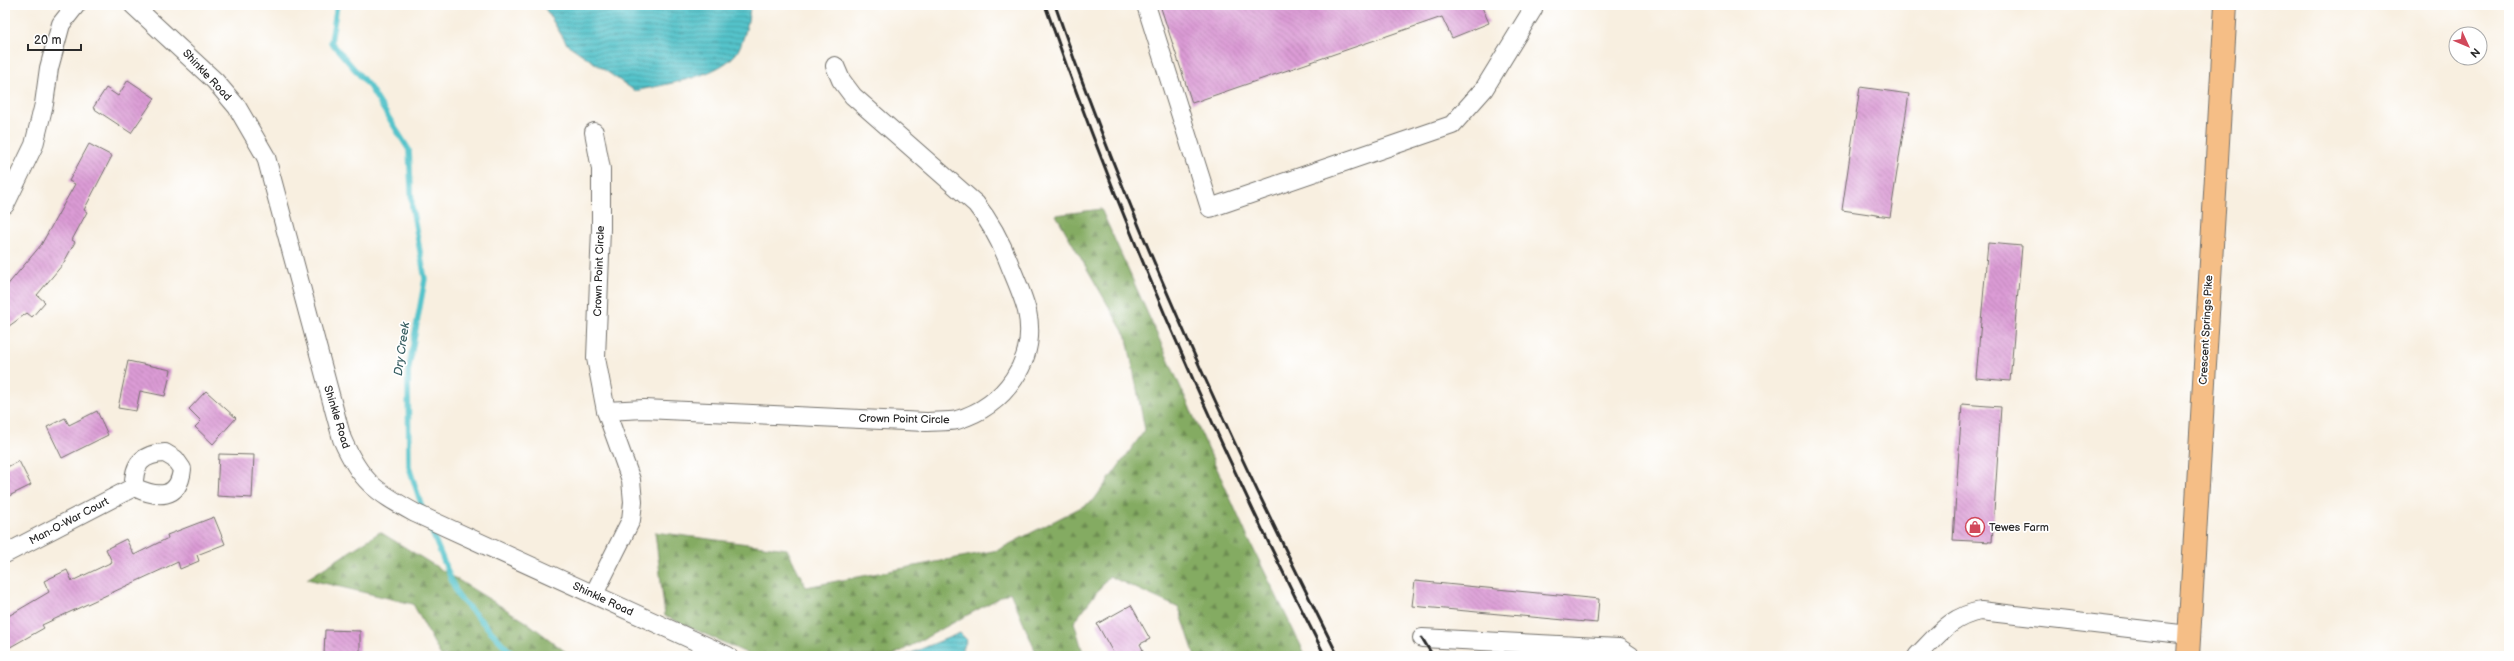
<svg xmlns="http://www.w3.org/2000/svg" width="2514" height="661" font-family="'Balsamiq Sans',sans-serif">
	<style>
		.forest { fill: url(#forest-firs); stroke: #586b46 }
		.water { fill: url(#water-rules); stroke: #40777a }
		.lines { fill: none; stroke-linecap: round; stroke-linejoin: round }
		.stream { stroke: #55c3ca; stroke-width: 5.5 }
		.building { fill: url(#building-back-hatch) }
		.minor-casing { stroke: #73706a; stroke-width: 20 }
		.major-casing { stroke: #73706a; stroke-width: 24 }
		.minor { stroke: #fff; stroke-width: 18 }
		.major { stroke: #f5be86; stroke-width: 22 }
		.rail { stroke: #2b2b2b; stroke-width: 3 }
		.labels { text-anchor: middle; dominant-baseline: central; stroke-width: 3.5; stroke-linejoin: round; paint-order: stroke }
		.street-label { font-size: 11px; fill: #2b2b2b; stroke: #fff }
		.poi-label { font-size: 11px; fill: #2b2b2b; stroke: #fff; text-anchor: start }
		.water-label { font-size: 12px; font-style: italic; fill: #3a6063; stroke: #fff }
	</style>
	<defs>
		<pattern id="forest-firs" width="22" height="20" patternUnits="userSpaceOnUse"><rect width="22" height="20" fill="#84ab62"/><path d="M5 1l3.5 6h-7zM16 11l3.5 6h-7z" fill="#6c8b51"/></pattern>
		<pattern id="water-rules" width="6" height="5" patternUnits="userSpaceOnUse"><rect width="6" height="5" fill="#55c3ca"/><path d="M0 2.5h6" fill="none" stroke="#479fa4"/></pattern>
		<pattern id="building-back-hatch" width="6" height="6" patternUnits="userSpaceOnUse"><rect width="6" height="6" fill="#db9bd5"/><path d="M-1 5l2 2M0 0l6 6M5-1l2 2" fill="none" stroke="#b27fad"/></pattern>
	</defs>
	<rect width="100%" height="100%" fill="#fff"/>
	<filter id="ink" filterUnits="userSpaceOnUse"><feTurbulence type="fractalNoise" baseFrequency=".025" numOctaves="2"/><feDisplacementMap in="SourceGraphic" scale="8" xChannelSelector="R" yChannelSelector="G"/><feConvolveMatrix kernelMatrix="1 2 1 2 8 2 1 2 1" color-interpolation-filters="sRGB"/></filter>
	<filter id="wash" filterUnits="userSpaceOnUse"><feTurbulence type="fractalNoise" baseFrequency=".012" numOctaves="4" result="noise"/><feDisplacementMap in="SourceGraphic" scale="16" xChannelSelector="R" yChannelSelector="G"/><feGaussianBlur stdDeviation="0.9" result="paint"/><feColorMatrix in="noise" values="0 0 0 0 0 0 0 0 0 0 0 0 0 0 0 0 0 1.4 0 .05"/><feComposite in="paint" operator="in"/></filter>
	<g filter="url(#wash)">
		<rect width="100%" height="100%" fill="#f8efe0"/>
		<!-- forest -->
		<g class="forest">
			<path d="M1101 209 1248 538 1306 656H1195L1179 608 1109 576 1074 622 1084 656H1055L1035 650 1010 592 892 656H753L665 616 655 532 787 549 806 587 998 550 1093 501 1145 430 1127 338 1056 215Z"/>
			<path d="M380 532 528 623 571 656H441L413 604 307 579Z"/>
		</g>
		<!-- water -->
		<g class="water">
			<path d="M543 5H750C750 17 743 46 735 55 714 78 665 84 635 91L567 44Z"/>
			<path d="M960 633 967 640 959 656H904Z"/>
		</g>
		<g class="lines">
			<!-- stream -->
			<g class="stream">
				<path d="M337 5 331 42 369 86 409 150 412 207 425 279 408 372 409 467 424 513"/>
				<path d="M429 525 458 596 514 656"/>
			</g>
		</g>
		<g id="blocks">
			<!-- building -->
			<g class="building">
				<path d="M1160 5H1481L1489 23 1452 38 1442 17 1192 103Z"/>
				<path d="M128 80 155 98 131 133 93 108 106 88 118 96Z"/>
				<path d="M1860 87 1909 94 1890 217 1842 210Z"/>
				<path d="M89 144 112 156 84 210 87 212 72 240 75 242 63 264 37 295 45 302 32 317 27 313 5 329V288L41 245 75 184 69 181Z"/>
				<path d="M1988 243 2022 246 2010 381 1976 378Z"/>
				<path d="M128 361 171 370 165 396 140 391 136 411 118 408Z"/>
				<path d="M206 391 236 418 213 444 195 427 201 421 189 409Z"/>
				<path d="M1962 404 2001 407 1992 542 1953 540Z"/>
				<path d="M97 411 108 435 62 458 47 427 65 418 69 425Z"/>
				<path d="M219 454 254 455 252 498 217 496Z"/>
				<path d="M19 461 31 485 5 498V468Z"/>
				<path d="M214 517 225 544 197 555 199 561 180 569 178 562 42 625 44 628 5 650V618L49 592 44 581 67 570 72 581 112 562 106 549 126 539 134 555 168 538 167 535Z"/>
				<path d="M1415 581 1599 599 1597 623 1412 606Z"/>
				<path d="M1131 605 1150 639 1140 644 1143 650 1132 656H1115L1097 624Z"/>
				<path d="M325 630 360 631V656H324Z"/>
			</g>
		</g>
	</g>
	<g filter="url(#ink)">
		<use href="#blocks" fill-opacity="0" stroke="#73706a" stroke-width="1"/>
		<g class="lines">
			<defs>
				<g id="minor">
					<path d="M133 5 215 81 237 107 266 157 342 439C361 482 375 491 415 513L728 656"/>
					<path d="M1146 5 1210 208 1452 125 1484 89 1533 9 1531 5"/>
					<path d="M5 205 34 145 44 104 49 68 61 24 76 5"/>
					<path d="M606 411 644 409 926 422C936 421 948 422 957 420 1004 406 1038 361 1027 311 1023 296 1017 282 1011 268 1002 244 992 224 976 204L853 96 841 80 835 66"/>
					<path d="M165 453 175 459 182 469C179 500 157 498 134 487 133 464 142 454 165 453Z"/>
					<path d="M5 554 134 487"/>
					<path d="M594 594 631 520 633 502 631 480 606 411 596 358 601 229V169L594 132"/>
					<path d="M1422 638 1619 648 1631 656"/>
					<path d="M1917 656C1938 635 1951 616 1981 611L2189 635"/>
				</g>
				<path id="major" d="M2188 656 2226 5"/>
			</defs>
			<!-- minor casing -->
			<use href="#minor" class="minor-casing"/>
			<!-- major casing -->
			<use href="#major" class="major-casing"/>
			<!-- minor -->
			<use href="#minor" class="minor"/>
			<!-- major -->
			<use href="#major" class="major"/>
			<!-- rail -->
			<g class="rail">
				<path d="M1045 5C1123 229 1217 445 1325 656"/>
				<path d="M1055 5C1132 229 1232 444 1338 656"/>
				<path d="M1422 638 1433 656"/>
			</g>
		</g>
	</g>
	<!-- icons -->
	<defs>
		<symbol id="shop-ring" viewBox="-11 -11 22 22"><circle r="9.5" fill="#fff" stroke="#d1495b" stroke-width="1.5"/><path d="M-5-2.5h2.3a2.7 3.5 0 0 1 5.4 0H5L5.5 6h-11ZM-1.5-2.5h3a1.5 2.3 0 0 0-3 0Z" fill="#d1495b"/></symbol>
	</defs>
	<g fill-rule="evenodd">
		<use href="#shop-ring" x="1964" y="516" width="22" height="22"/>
	</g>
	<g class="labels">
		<!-- street labels -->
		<g class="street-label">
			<text transform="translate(207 75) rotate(47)">Shinkle Road</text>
			<text transform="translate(599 271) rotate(-88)">Crown Point Circle</text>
			<text transform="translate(2206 330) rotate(-87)">Crescent Springs Pike</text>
			<text transform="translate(337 417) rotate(73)">Shinkle Road</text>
			<text transform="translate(904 419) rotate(1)">Crown Point Circle</text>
			<text transform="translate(69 521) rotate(-28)">Man-O-War Court</text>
			<text transform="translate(603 599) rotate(25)">Shinkle Road</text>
		</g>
		<!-- poi labels -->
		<g class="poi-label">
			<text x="1989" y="527">Tewes Farm</text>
		</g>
		<!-- water labels -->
		<g class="water-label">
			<text transform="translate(402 349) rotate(-82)">Dry Creek</text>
		</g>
	</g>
	<!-- margin -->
	<rect width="2514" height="661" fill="none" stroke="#fff" stroke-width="20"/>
	<!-- north arrow -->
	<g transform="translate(2468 46) rotate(134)"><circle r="19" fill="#ffffff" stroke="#aaaaaa"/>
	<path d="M0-3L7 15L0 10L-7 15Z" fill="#d1495b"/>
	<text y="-6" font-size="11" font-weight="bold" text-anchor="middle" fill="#2b2b2b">N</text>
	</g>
	<!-- scale -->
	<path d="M28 44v6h53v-6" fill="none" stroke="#2b2b2b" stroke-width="2"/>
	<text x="34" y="44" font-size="12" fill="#2b2b2b" stroke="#ffffff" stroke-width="3" paint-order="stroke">20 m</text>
</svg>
